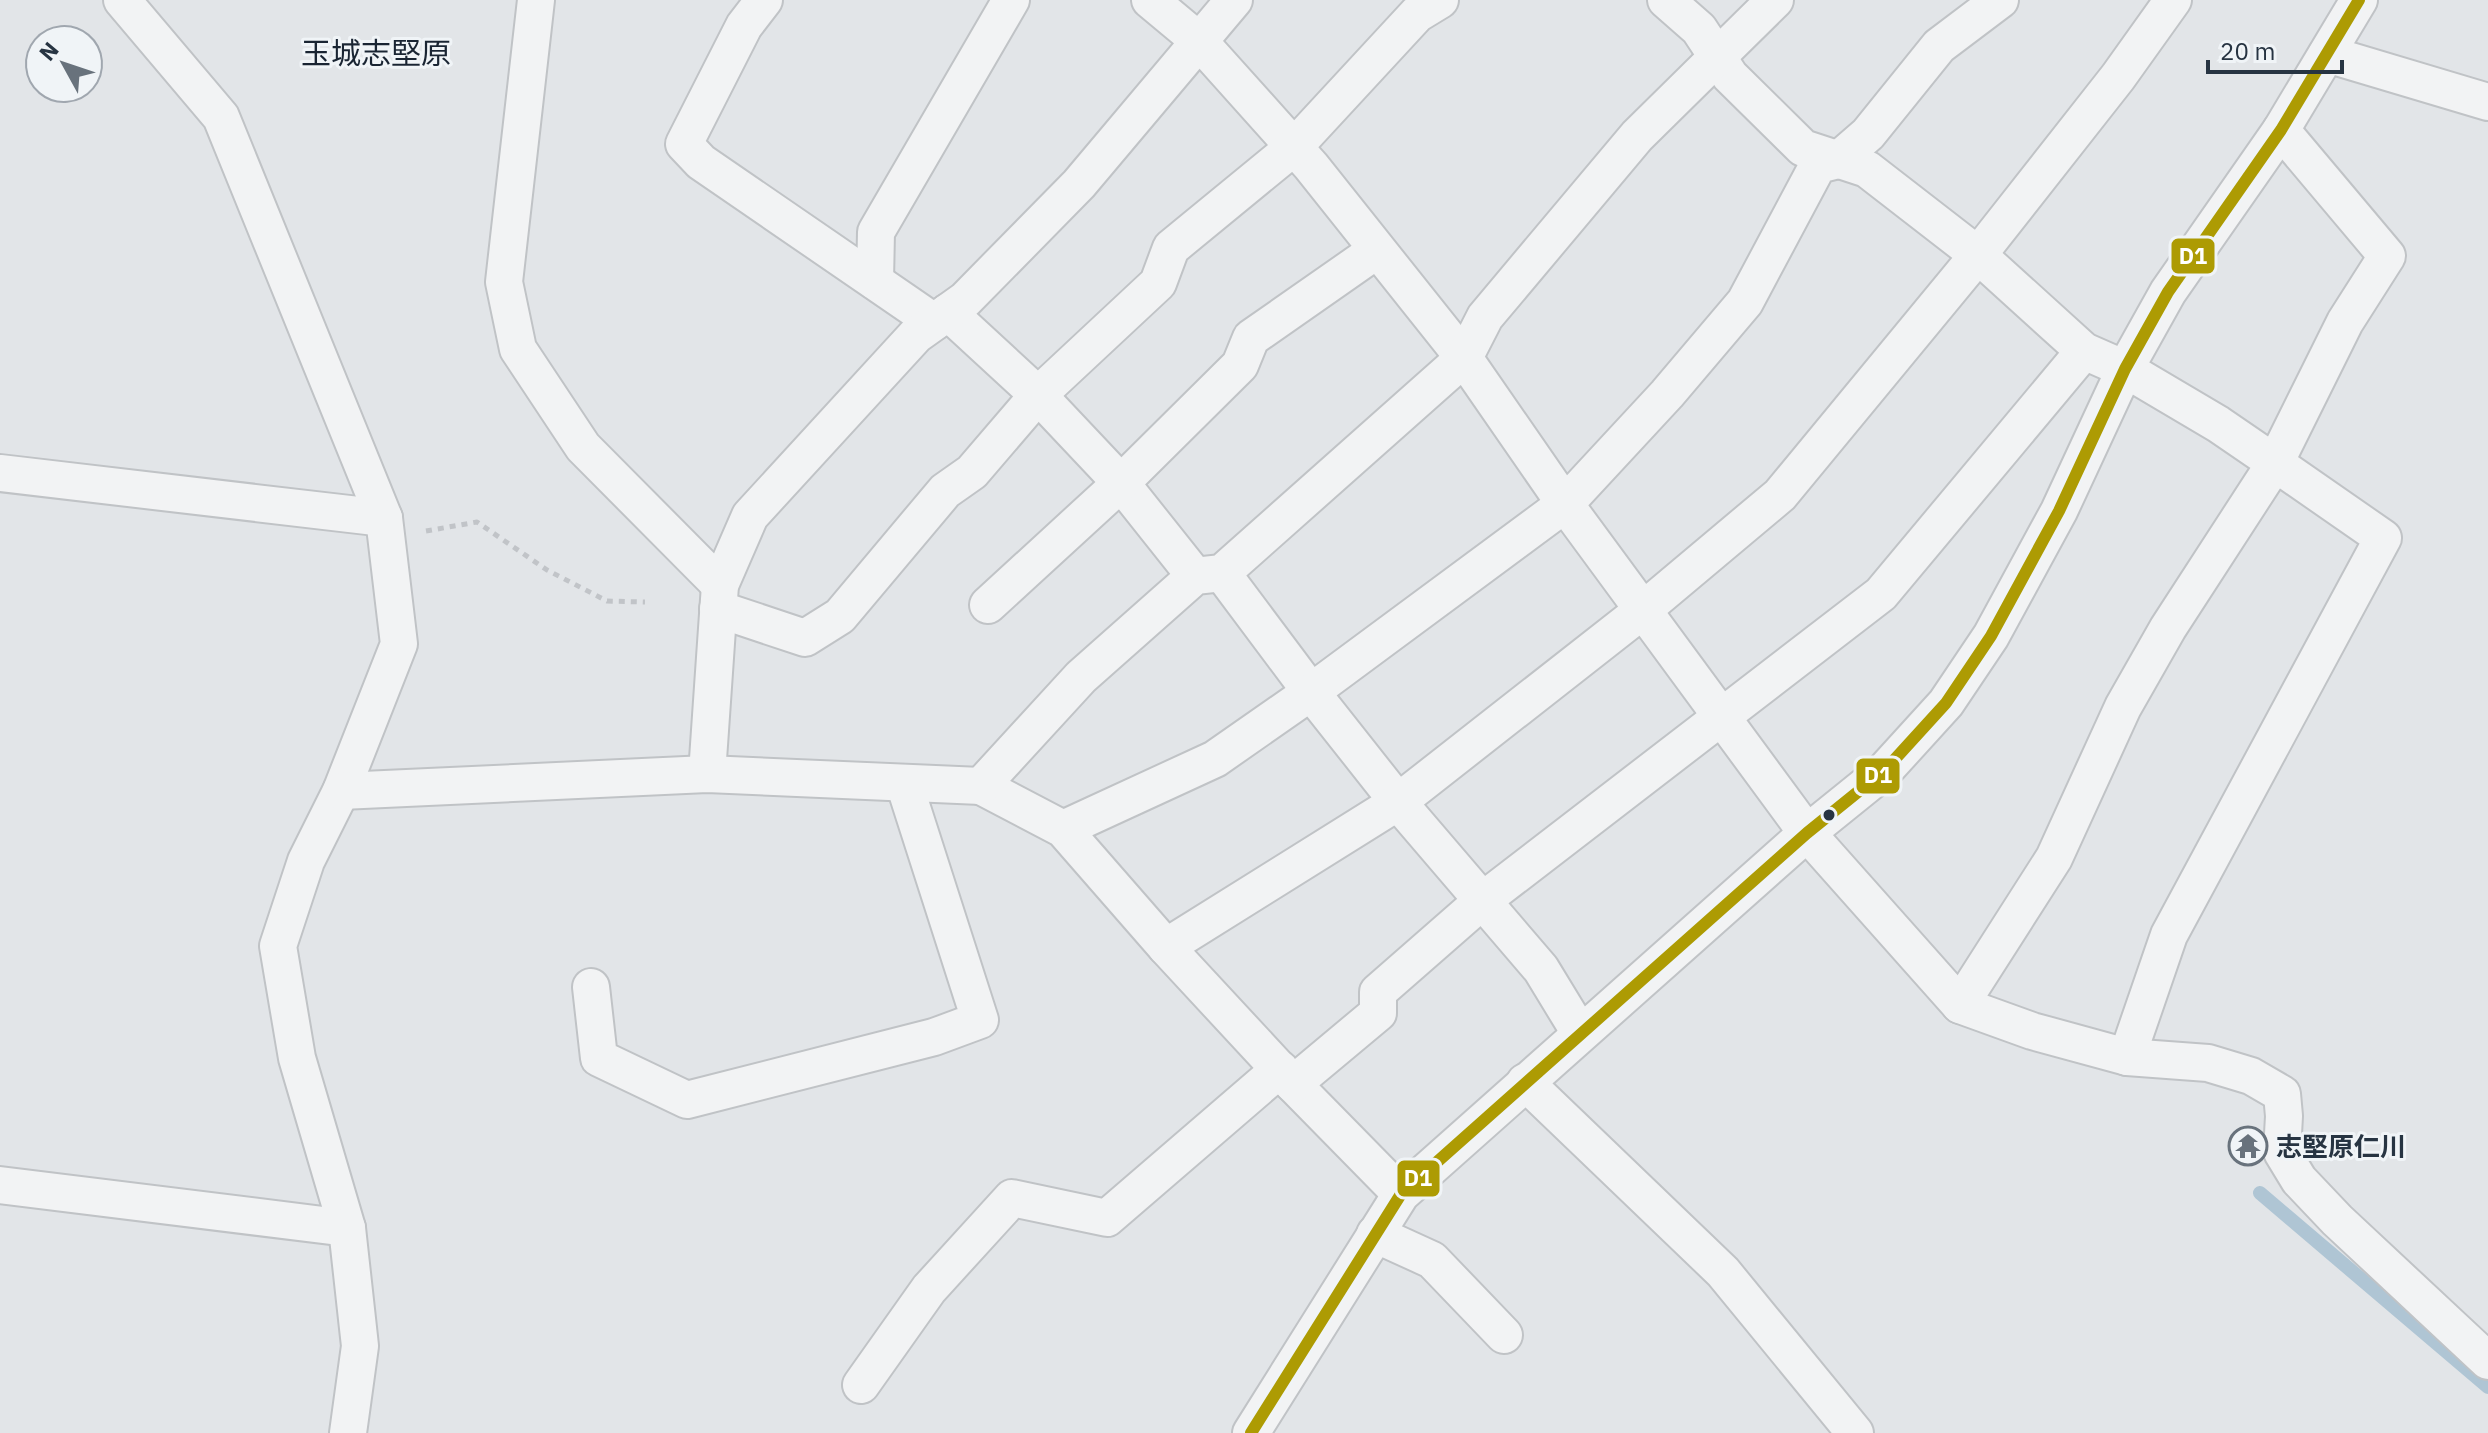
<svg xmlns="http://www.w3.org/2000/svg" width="2488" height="1433" font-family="'IBM Plex Sans','Noto Sans JP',sans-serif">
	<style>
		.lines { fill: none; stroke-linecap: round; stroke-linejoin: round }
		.stream { stroke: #afc5d4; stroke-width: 14 }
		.minor-casing { stroke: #c0c3c6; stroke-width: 40 }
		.path { stroke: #c1c4c8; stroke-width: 5; stroke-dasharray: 6 6; stroke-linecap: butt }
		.minor { stroke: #f2f3f4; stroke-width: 36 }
		.bus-1-casing { stroke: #f0f4f7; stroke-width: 18 }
		.bus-1 { stroke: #ad9b03; stroke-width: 12 }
		.bus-dot { fill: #273442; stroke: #f0f4f7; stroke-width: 3 }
		.labels { text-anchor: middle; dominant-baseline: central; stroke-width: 6; stroke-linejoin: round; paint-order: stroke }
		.poi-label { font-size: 26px; font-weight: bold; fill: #273442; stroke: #f0f4f7; text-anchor: start }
		.quarter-label { font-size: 30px; fill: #1a2533; stroke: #f0f4f7 }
		.line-badge { stroke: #f0f4f7; stroke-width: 3 }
		.badge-label { font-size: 22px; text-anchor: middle; font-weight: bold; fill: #fff }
	</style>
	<rect width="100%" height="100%" fill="#e2e5e8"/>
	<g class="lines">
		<!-- stream -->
		<path class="stream" d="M2260 1193 2488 1387"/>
		<defs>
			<g id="minor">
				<path d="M122 0 221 117 384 518 399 644 341 791 306 861 278 946 297 1058 347 1228 360 1346 348 1433"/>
				<path d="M536 0 504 282 518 349 583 447 720 585"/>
				<path d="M764 0 744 26 684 144 701 162 934 322"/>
				<path d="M1150 0 1198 40 1311 166 1464 358 1565 504 1807 833 1960 1005 2032 1031 2127 1057 2208 1063 2251 1076 2282 1094 2284 1116 2282 1152 2299 1180 2337 1220 2488 1361"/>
				<path d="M1666 0 1699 29 1730 76 1803 148 1867 169 1978 255 2084 351 2125 369 2218 424 2275 463 2168 628 2123 707 2054 858 1960 1005"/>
				<path d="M2327 54 2488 102"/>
				<path d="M875 281 876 232 1011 0"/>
				<path d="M948 312 1038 395 1121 483 1195 576"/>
				<path d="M0 473 384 518"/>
				<path d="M1222 573 1311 692 1398 802 1541 969 1580 1033"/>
				<path d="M988 605 1121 483 1240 365 1251 338 1377 250"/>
				<path d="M718 609 805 638 840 616 945 491 972 472 1038 395 1158 283 1171 248 1294 147 1417 14 1440 0"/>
				<path d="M707 774 720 585 750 516 916 335 965 300 1079 184 1234 0"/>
				<path d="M981 786 1063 829 1166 947 1293 1084 1401 1194"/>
				<path d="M341 791 707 774 981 786 1081 677 1195 576 1222 573 1464 358 1485 317 1637 136 1775 0"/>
				<path d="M1063 829 1215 759 1311 692 1565 504 1667 394 1745 302 1818 165 1838 160 1868 134 1939 46 2000 0"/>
				<path d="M1166 947 1398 802 1643 610 1780 495 1978 255 2118 77 2173 0"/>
				<path d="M591 987 599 1058 687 1100 934 1037 980 1020 904 783"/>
				<path d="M2127 1057 2169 935 2383 538 2275 463 2345 322 2387 256 2281 130"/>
				<path d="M1525 1082 1723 1272 1855 1433"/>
				<path d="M1293 1084 1378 1013V992L1482 901 1881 594 2084 351"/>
				<path d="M0 1185 347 1228"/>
				<path d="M1375 1234 1432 1260 1504 1335"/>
				<path d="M861 1385 929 1289 1012 1198 1107 1218 1280 1069"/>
				<path d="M1251 1433 1401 1194 1807 833 1885 770 1946 703 1991 636 2059 511 2125 369 2168 292 2281 130 2359 0"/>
			</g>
		</defs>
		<!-- minor casing -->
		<use href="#minor" class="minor-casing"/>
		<!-- path -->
		<path class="path" d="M426 531 477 522 547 570 607 601 645 602"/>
		<!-- minor -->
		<use href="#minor" class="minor"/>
		<defs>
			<path id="bus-1" d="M1251 1433 1401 1194 1807 833 1885 770 1946 703 1991 636 2059 511 2125 369 2168 292 2281 130 2359 0"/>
		</defs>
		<!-- bus-1 casing -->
		<use href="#bus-1" class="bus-1-casing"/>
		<!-- bus-1 -->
		<use href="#bus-1" class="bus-1"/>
	</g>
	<!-- icons -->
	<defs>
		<symbol id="temple-ring" viewBox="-11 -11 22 22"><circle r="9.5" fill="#f0f4f7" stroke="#68727c" stroke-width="1.5"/><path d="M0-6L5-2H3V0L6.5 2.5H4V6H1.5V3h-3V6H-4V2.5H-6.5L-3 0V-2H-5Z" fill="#68727c"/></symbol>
	</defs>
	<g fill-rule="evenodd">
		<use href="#temple-ring" x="2226" y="1124" width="44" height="44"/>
	</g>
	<!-- markers -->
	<circle class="bus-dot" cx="1829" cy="815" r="7"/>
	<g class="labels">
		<!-- poi labels -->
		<g class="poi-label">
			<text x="2276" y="1146">志堅原仁川</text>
		</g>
		<!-- quarter labels -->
		<g class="quarter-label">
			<text x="376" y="52">玉城志堅原</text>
		</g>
	</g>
	<g class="line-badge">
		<rect x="2170" y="237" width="46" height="38" rx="8" fill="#ad9b03"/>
		<rect x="1855" y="757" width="46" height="38" rx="8" fill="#ad9b03"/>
		<rect x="1396" y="1159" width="45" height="39" rx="8" fill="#ad9b03"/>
	</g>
	<g class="badge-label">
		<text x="2193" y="264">D1</text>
		<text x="1878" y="783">D1</text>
		<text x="1418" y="1186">D1</text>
	</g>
	<!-- north arrow -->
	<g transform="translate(64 64) rotate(310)"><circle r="38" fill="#f0f4f7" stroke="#a0a7af" stroke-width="2"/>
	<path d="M0-6L14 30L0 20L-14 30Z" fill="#68727c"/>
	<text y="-12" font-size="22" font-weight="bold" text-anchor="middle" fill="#273442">N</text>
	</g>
	<!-- scale -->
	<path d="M2208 60v12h134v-12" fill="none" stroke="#273442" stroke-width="4"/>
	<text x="2220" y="60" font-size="24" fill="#273442" stroke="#f0f4f7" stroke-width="6" paint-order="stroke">20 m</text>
</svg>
